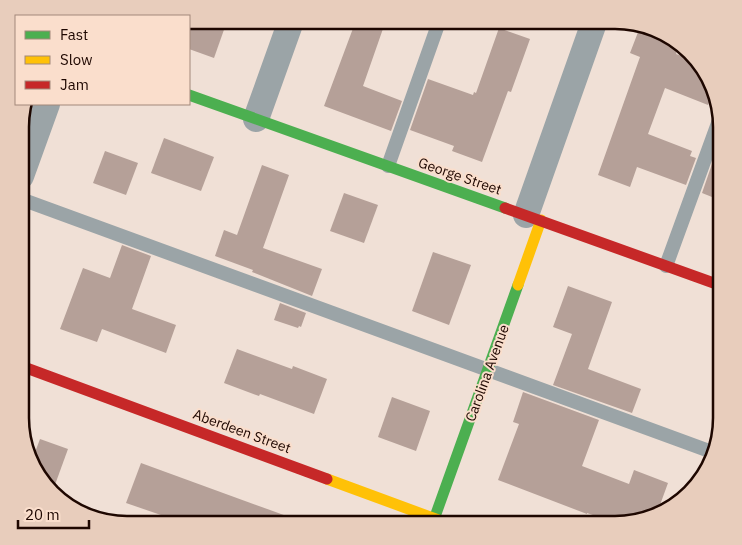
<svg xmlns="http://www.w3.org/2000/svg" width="742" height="545" font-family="'IBM Plex Sans',sans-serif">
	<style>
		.building { fill: #b5a098 }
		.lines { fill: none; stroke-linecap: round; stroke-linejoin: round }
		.lane { stroke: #9ba4a7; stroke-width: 14 }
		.street { stroke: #9ba4a7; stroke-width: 26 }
		.fast { stroke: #4caf50; stroke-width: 11 }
		.slow { stroke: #ffc107; stroke-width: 11 }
		.jam { stroke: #c62828; stroke-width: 11 }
		.labels { text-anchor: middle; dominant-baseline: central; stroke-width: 4; stroke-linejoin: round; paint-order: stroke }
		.street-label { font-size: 14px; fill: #1e0700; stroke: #fadecc }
		.rim { fill: none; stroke: #1e0700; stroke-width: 2.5 }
	</style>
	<rect width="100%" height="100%" fill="#f0e0d6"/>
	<!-- building -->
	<g class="building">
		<path d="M355 23H385L363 86 402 101 391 131 324 106Z"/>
		<path d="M226 24 214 58 189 49V25Z"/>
		<path d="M640 27 680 42 676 54 696 61 707 74 704 81 712 84 714 90 708 105 665 88 648 134 692 151 690 156 696 158 686 185 637 167 630 187 598 175 640 57 630 53Z"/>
		<path d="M499 28 530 39 511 92 508 91 482 162 452 151 454 146 410 130 428 79 473 95 474 92 476 93Z"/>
		<path d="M164 138 214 157 201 191 151 173Z"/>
		<path d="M105 151 138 163 126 195 93 183Z"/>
		<path d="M712 164 722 167V201L702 193Z"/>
		<path d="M262 165 289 175 263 248 322 269 312 296 252 272 253 270 215 256 224 230 237 235Z"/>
		<path d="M344 193 378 205 364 243 330 231Z"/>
		<path d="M122 245 151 256 132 309 176 325 166 353 102 329 97 342 60 329 83 268 110 278Z"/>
		<path d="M433 252 471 265 449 325 412 311Z"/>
		<path d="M568 286 612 302 588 369 641 389 632 413 553 385 572 334 553 327Z"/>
		<path d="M280 303 306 313 301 327 299 326 298 328 274 320Z"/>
		<path d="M237 349 292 369 293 366 327 379 314 414 260 394 259 396 224 383Z"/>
		<path d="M523 392 599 420 582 466 629 484 634 470 668 483 656 516 619 524 587 513V514L498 480 519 424 513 422Z"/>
		<path d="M392 397 430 411 416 451 378 437Z"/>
		<path d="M40 439 68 449 52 493 34 472 31 463Z"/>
		<path d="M141 463 303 522 302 525H190L126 503Z"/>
	</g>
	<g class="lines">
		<!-- lane -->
		<g class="lane">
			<path d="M388 166 439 22"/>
			<path d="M21 199 712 452"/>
			<path d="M666 266 721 115"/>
		</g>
		<!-- street -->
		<g class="street">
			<path d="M256 119 290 24"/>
			<path d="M21 176 47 104"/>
			<path d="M526 215 595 20"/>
		</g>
		<!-- fast -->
		<g class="fast">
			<path d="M189 95 505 208"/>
			<path d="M432 525 518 285"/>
		</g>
		<!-- slow -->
		<g class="slow">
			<path d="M518 285 541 220"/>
			<path d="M327 479 452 525"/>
		</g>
		<!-- jam -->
		<g class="jam">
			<path d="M505 208 722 286"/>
			<path d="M21 366 327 479"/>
		</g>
	</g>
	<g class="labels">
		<!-- street labels -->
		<g class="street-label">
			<text transform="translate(460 176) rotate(19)">George Street</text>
			<text transform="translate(487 373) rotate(-70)">Carolina Avenue</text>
			<text transform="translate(242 431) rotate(20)">Aberdeen Street</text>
		</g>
	</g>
	<!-- crop -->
	<path d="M0 0H742V545H0ZM127 29H615A98 98 0 0 1 713 127V418A98 98 0 0 1 615 516H127A98 98 0 0 1 29 418V127A98 98 0 0 1 127 29Z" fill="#e8cdbc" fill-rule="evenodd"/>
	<path class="rim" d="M127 29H615A98 98 0 0 1 713 127V418A98 98 0 0 1 615 516H127A98 98 0 0 1 29 418V127A98 98 0 0 1 127 29Z"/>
	<!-- legend -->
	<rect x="15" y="15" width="175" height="90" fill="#fadecc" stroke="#a2887a"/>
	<rect x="25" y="31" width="25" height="8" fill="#4caf50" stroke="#a2887a"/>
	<text x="60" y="40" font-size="15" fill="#1e0700">Fast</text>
	<rect x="25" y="56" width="25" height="8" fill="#ffc107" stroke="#a2887a"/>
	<text x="60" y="65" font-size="15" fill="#1e0700">Slow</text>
	<rect x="25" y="81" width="25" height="8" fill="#c62828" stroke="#a2887a"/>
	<text x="60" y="90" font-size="15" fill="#1e0700">Jam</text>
	<!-- scale -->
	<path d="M18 520v8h71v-8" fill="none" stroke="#1e0700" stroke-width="2.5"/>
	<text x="25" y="520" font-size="15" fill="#1e0700" stroke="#fadecc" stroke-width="4" paint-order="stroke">20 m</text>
</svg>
